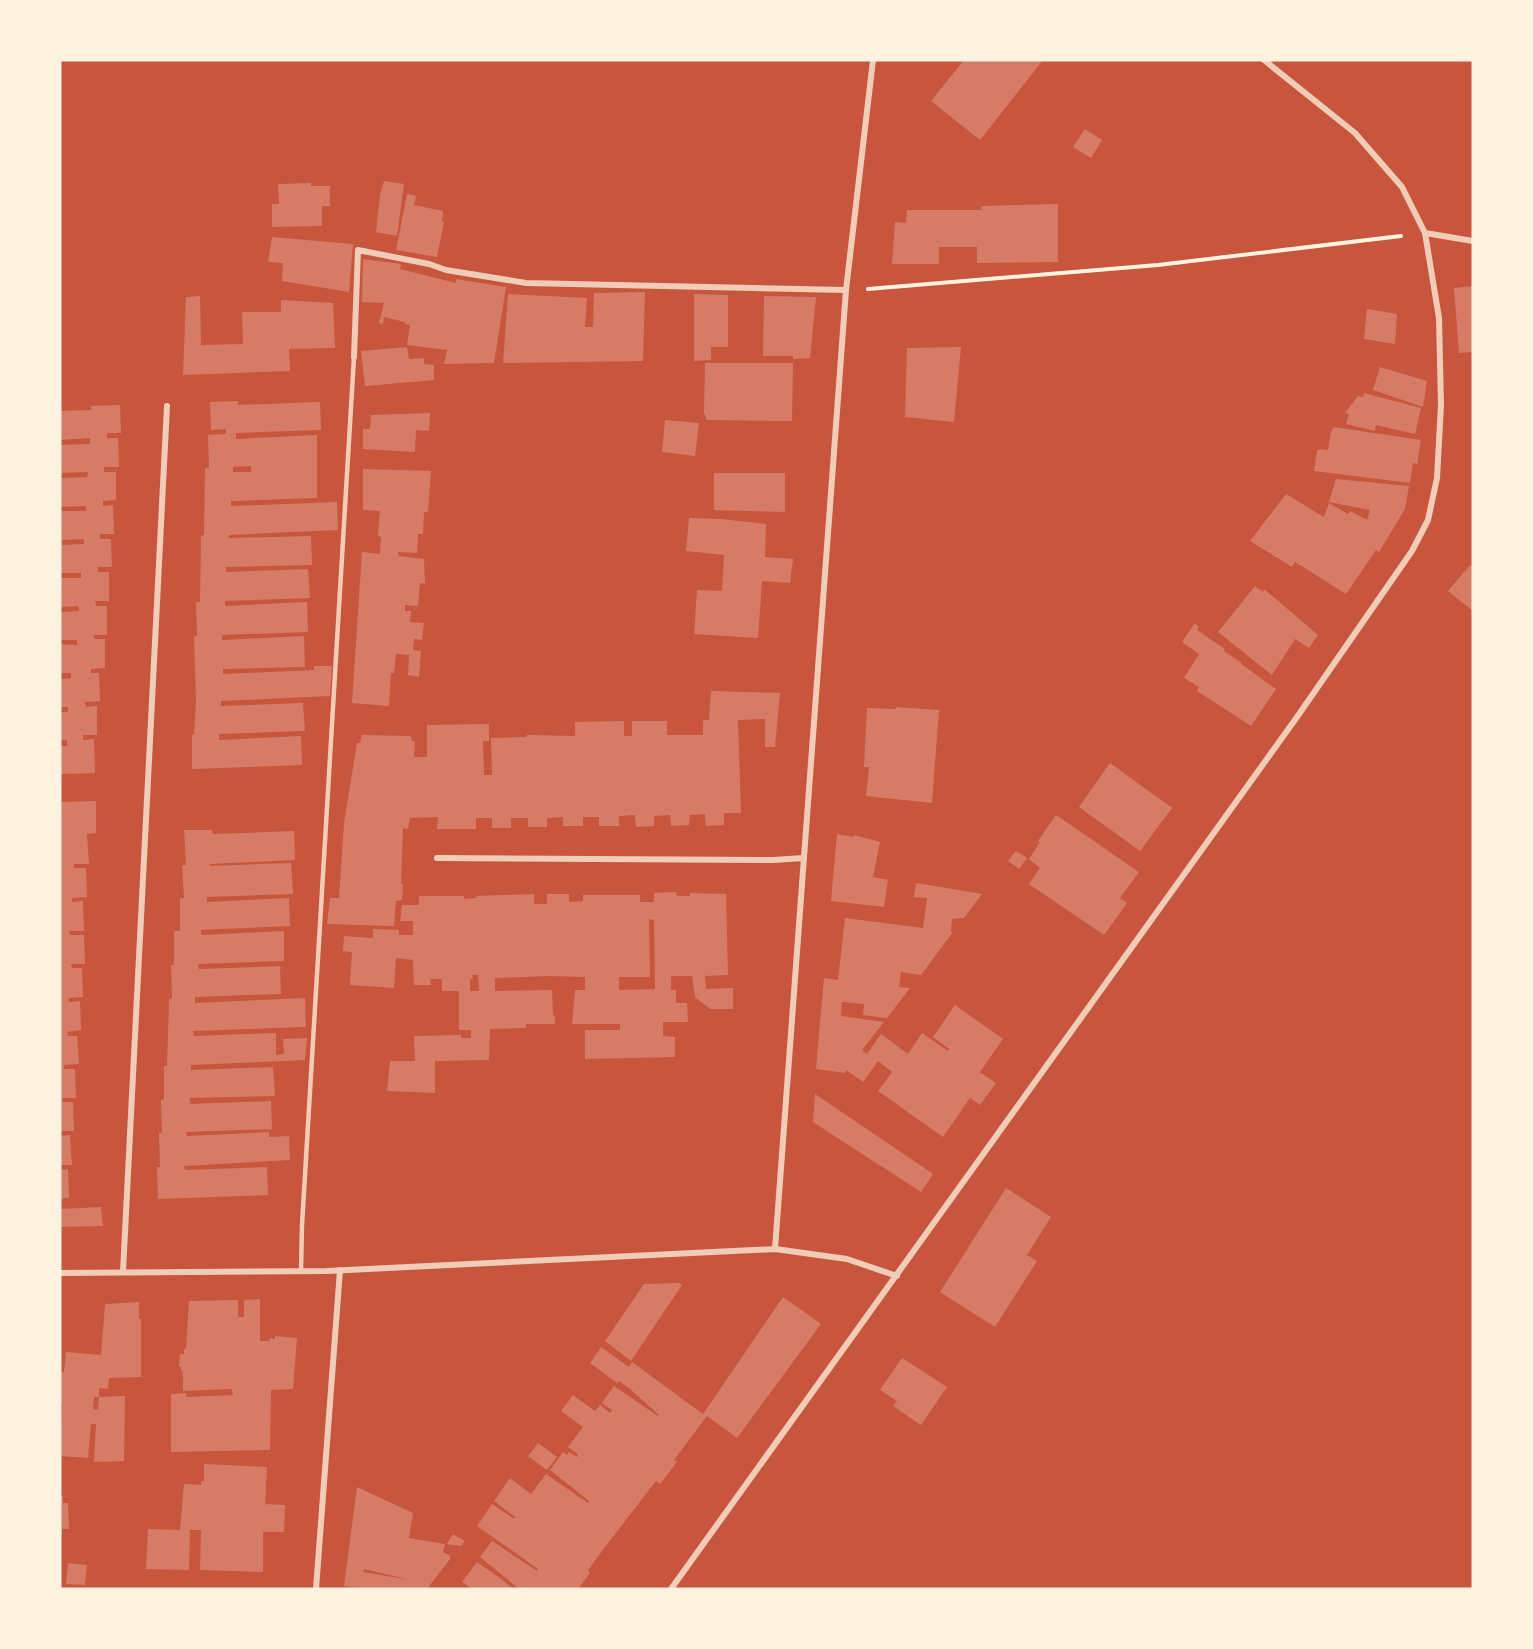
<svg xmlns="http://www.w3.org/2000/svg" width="1533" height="1649" font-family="Spectral,serif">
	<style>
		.building { fill: #d67c66; fill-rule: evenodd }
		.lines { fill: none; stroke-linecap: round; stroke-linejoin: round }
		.path { stroke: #fff3e0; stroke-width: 4 }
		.service { stroke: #f1ccb7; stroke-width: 4.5 }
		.minor { stroke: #f1ccb7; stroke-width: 6 }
	</style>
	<rect width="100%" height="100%" fill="#c8553d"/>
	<!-- building -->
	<g class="building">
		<path d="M964 60H1043L980 140 931 101Z"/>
		<path d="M1085 129 1102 140 1091 158 1073 147Z"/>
		<path d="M384 181 404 184 397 236 376 232 380 195Z"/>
		<path d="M311 183V186H330V206H322V226L272 227V204H279L278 184Z"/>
		<path d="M407 194 416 196 414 205 443 211 442 221 444 222 437 257 396 250Z"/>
		<path d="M1058 204V262L977 263V247H939V264H892L895 222 906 223 907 210H982L981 206Z"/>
		<path d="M272 237 353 244 349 292 282 281 283 263 268 262Z"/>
		<path d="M363 259 401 264 400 269 456 283V279L506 287 494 363 444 364 447 350 407 345 410 325 405 324V322L384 317 383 324 379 323 384 303 362 302Z"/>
		<path d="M1473 286V352L1459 353 1454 288Z"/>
		<path d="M645 292 643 361 503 363 508 294 587 298 585 327H593L594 293Z"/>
		<path d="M694 294 728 295V347H711V360L694 361Z"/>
		<path d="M200 296 201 345 243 344 242 312H281V300L333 303 335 348 289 349 290 371 183 375 186 297Z"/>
		<path d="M764 296 816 297 810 358 793 359V356H763Z"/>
		<path d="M1367 309 1397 314 1395 344 1364 339Z"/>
		<path d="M407 347 409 359 424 358V364L434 365V380L365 386 361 351Z"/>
		<path d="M961 347 954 422 905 417 907 348Z"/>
		<path d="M705 363H793L792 421 707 420 704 413Z"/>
		<path d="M1380 367 1427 381 1423 407 1373 390Z"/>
		<path d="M1364 393 1421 408 1415 434 1376 425 1375 431 1346 424 1349 414 1345 413 1358 396 1363 397Z"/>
		<path d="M238 401V405L320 402 321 430 236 433V439L317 435V498L231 501V506L337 502 338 530 229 535V538L311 536 312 565 226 567V572L308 569 310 598 225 601V606L307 602 308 632 222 635V640L304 636 305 667 223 669V674L314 670V666H332L330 696 221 701V706L303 703 305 731 219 734V740L301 736 302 765 192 769V735H194L196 702 194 636H197L196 602H200L201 536 204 535 205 468H209L208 435 226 434V429L211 430 210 402ZM251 466V472H233V467Z"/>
		<path d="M120 405 121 433H107V438H118L119 467H104V472H116V500L103 501V506L113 505 114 534H100V539H111L112 567H98V572H109V601H95L96 606H107V635H94V639H105V668L91 669V673H99L100 701 85 702 86 707 97 706V735H83V740L94 739 95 773 60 774V746H67V740H60V712H68V707H60V679L71 678V673H60V644L77 645V640H60V612L79 611 78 606 60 607V578H81V573H60V511H86V506L60 507V478L87 477 88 472 60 473V445L90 444V438L60 440V411L91 410V406ZM84 539V544L62 545V540Z"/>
		<path d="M430 413 429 431 416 430 415 452 363 449V429H370L371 415Z"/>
		<path d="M665 420 699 423 695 456 662 452Z"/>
		<path d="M1334 427 1421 440 1417 464 1413 463 1410 483 1314 471 1317 451 1319 449 1328 450 1331 432Z"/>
		<path d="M363 469 431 471 428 512H424L423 534H418L417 553 398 552 399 556 424 559 425 584 420 583 418 606 405 605V611H411L410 622 424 623 422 640 414 639 413 650 421 651 419 677 408 675 409 655 396 654 394 673H391L389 706 352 703 362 552 380 554 381 537 378 536 380 511 363 510Z"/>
		<path d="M714 473H785V512L714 510Z"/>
		<path d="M1336 479 1409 486 1405 509 1379 552 1376 550 1346 594 1295 562 1292 567 1250 541 1286 494 1324 517 1329 503 1348 514 1350 511 1367 520 1370 510 1329 502Z"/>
		<path d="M689 518 721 519 766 524 765 557 793 559 790 583 762 581 758 638 694 634 697 590 722 591 724 555 686 551Z"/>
		<path d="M1470 565 1473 568V611L1448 591Z"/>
		<path d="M1255 586 1263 592 1264 589 1318 635 1309 648 1295 639 1272 675 1218 632Z"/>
		<path d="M1195 623 1199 627 1197 630 1225 649 1224 651 1242 663 1241 664 1276 689 1251 726 1197 691 1199 687 1184 678 1199 654 1182 642Z"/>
		<path d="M711 691 780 693 775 747H765V719L738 720 741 813H724V825L706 826 705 814 690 815 689 825 671 826 670 815 654 816V826L636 827 635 815 619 816V826H599V817H583V826H563V817L547 818V827H528V818H511V828H492V818H476V829H437L438 817 410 818 408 829 403 828 401 884H403L402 900 396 901 394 926 327 924 330 898H339L344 823 357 743H360L362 735 411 736 412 741H415L414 757H427V725L489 724V741H483L484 775H492L491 738 526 737 527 735 575 736V722L624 721V736H632V721H667V735H703V720H709Z"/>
		<path d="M896 707 939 710 932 803 866 796 869 767H864L867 708 896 709Z"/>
		<path d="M1110 763 1172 808 1140 851 1079 807Z"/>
		<path d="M96 801V833L87 834 89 864H74V868H86L87 897 72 898V902L83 901 84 931H69L70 935H84L85 964H71L72 968H82L83 997 69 998V1002L80 1001 81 1030 67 1032 68 1036H77L79 1064 64 1065V1069H75L76 1098H62L63 1102H73L74 1131H60V802Z"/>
		<path d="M1056 815 1139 872 1120 898 1127 903 1104 935 1029 884 1040 868 1029 859 1040 842 1038 841Z"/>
		<path d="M184 830H212L213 834 294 831 295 860 210 864V866L291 863 293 894 207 897V902L289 898 290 926 201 930V935L284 931V961L198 964 199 969 280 966 281 994 195 997V1003L305 998 306 1027 193 1031 194 1036 276 1033V1055L284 1054 283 1039 307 1038 305 1060 191 1065V1070L273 1067 275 1096 190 1098V1104L271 1101 272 1129 186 1132 187 1136 269 1132V1137L289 1136 290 1160 184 1166 185 1170 267 1167 268 1195 158 1199 157 1167H160L159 1133H162L161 1100 164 1099V1066H167L169 999 172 998 171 965H174V931H180V898H184L182 865H186Z"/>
		<path d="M837 834 854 837V835L880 842 873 877 888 880 884 907 831 901Z"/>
		<path d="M1016 851 1027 858 1019 869 1008 861Z"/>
		<path d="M916 883 982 894 964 918 952 919 951 932H953L921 975 901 972 899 987 910 988 887 1018 863 1015 864 1004 842 1002 841 1016 884 1022 862 1050 867 1054 881 1034 908 1054 922 1033 948 1051 949 1049 933 1037 955 1005 1003 1039 980 1072 996 1083 980 1105 970 1098 943 1137 878 1091 892 1072 878 1061 863 1082 846 1070 845 1073 816 1069 824 978 838 980 845 918 923 928 927 898 914 897Z"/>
		<path d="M676 892 677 896H690V893L726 894 728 975 705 976 706 989 733 988V1009H710L695 997 692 976H671V990H676V1003H687L688 1022H663V1036L675 1037V1057L585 1059V1030H620V1024H572L575 990H585V977L549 976 495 978V991L552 990 553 1015 555 1016V1024H526V1028L490 1029 489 1060 435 1061V1093L387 1091 390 1061H415L414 1036 461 1035V1038H471V1030H459V991H442V979H430L431 985H414L413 960 396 958 394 988 350 985 352 952 343 951 344 936 373 938V929L399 930V935H413V921H400L402 905H419V896H464V899L477 898 476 896 534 894V904H547V894H569V902L583 901V895H640V902H654V893ZM649 919 654 920 655 989 619 990V977H650ZM472 975H478L479 991H470V979H473Z"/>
		<path d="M815 1094 933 1174 921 1192 813 1122Z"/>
		<path d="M70 1135 72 1165H60V1136Z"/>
		<path d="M68 1169 69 1198 60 1199V1170Z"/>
		<path d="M1006 1188 1051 1217 1027 1255 1037 1261 995 1327 940 1292Z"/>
		<path d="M101 1207 103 1226 60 1227V1209Z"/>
		<path d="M679 1283 682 1285 631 1361 605 1341 644 1284Z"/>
		<path d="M783 1297 821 1324 737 1438 707 1416 674 1460 677 1462 660 1484 656 1481 605 1547 588 1570 590 1573 578 1589H519L480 1557 492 1541 537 1571 538 1569 477 1526 492 1504 514 1519 515 1517 494 1501 510 1478 531 1494 546 1474 588 1503 589 1501 550 1470 563 1452 567 1455 569 1452 577 1457 578 1454 568 1447 583 1427 561 1411 573 1395 595 1411 600 1405 610 1413 612 1410 602 1403 614 1386 658 1416 659 1415 630 1389 619 1381 617 1383 590 1363 601 1347 629 1367 632 1362 703 1414Z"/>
		<path d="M260 1299V1341H270V1338L275 1339V1336L297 1338 293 1389 271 1390 270 1450 171 1452V1394L186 1393V1397L233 1395 232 1389 183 1391V1371H181V1367L179 1366 180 1354H184V1349H186L189 1301 238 1300V1317H244V1300Z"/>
		<path d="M139 1302V1319H141V1377L109 1378 108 1389 99 1388V1397H94L93 1409 98 1410 99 1397 125 1396 124 1461 94 1462 96 1424H91L88 1458 60 1456 62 1404H60V1372H64L66 1352 101 1355 105 1304Z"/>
		<path d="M902 1358 947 1387 921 1425 893 1406 897 1401 880 1390Z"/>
		<path d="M538 1443 557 1457 547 1470 528 1456Z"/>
		<path d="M204 1464 267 1467 265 1504 285 1505 284 1532H263V1572L200 1570 201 1530H190L189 1570 146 1569 148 1529 180 1530 184 1484 201 1485V1481H204Z"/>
		<path d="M357 1487 413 1513 409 1538 445 1544 443 1552 450 1555V1559L427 1589H363L344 1586ZM364 1569 410 1580 363 1572Z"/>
		<path d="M60 1496H63V1503H68L69 1529H62V1534H60Z"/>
		<path d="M453 1534 465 1541 461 1546 447 1544Z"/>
		<path d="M477 1562 497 1576 514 1589H472L462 1582Z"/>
		<path d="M68 1563 87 1565 85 1585 66 1584Z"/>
	</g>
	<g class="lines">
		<!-- path -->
		<path class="path" d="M868 289 1158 265 1401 236"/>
		<!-- service -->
		<path class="service" d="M301 1271 302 1225 354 357"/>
		<!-- minor -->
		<g class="minor">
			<path d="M1425 233 1473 241"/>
			<path d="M354 357 358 250 429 264 446 270 526 283 846 290"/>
			<path d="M437 858 773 860 804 858"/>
			<path d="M775 1249 846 290 873 60"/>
			<path d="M123 1272 167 406"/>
			<path d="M60 1273 327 1271 775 1249 847 1259 897 1276"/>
			<path d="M316 1589 340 1270"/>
			<path d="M671 1589 1297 717 1412 551 1428 520 1437 478 1441 405 1439 318 1425 233 1402 187 1355 133 1264 60"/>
		</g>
	</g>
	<!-- border -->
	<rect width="1533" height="1649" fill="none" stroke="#fff3e0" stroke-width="123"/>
</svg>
